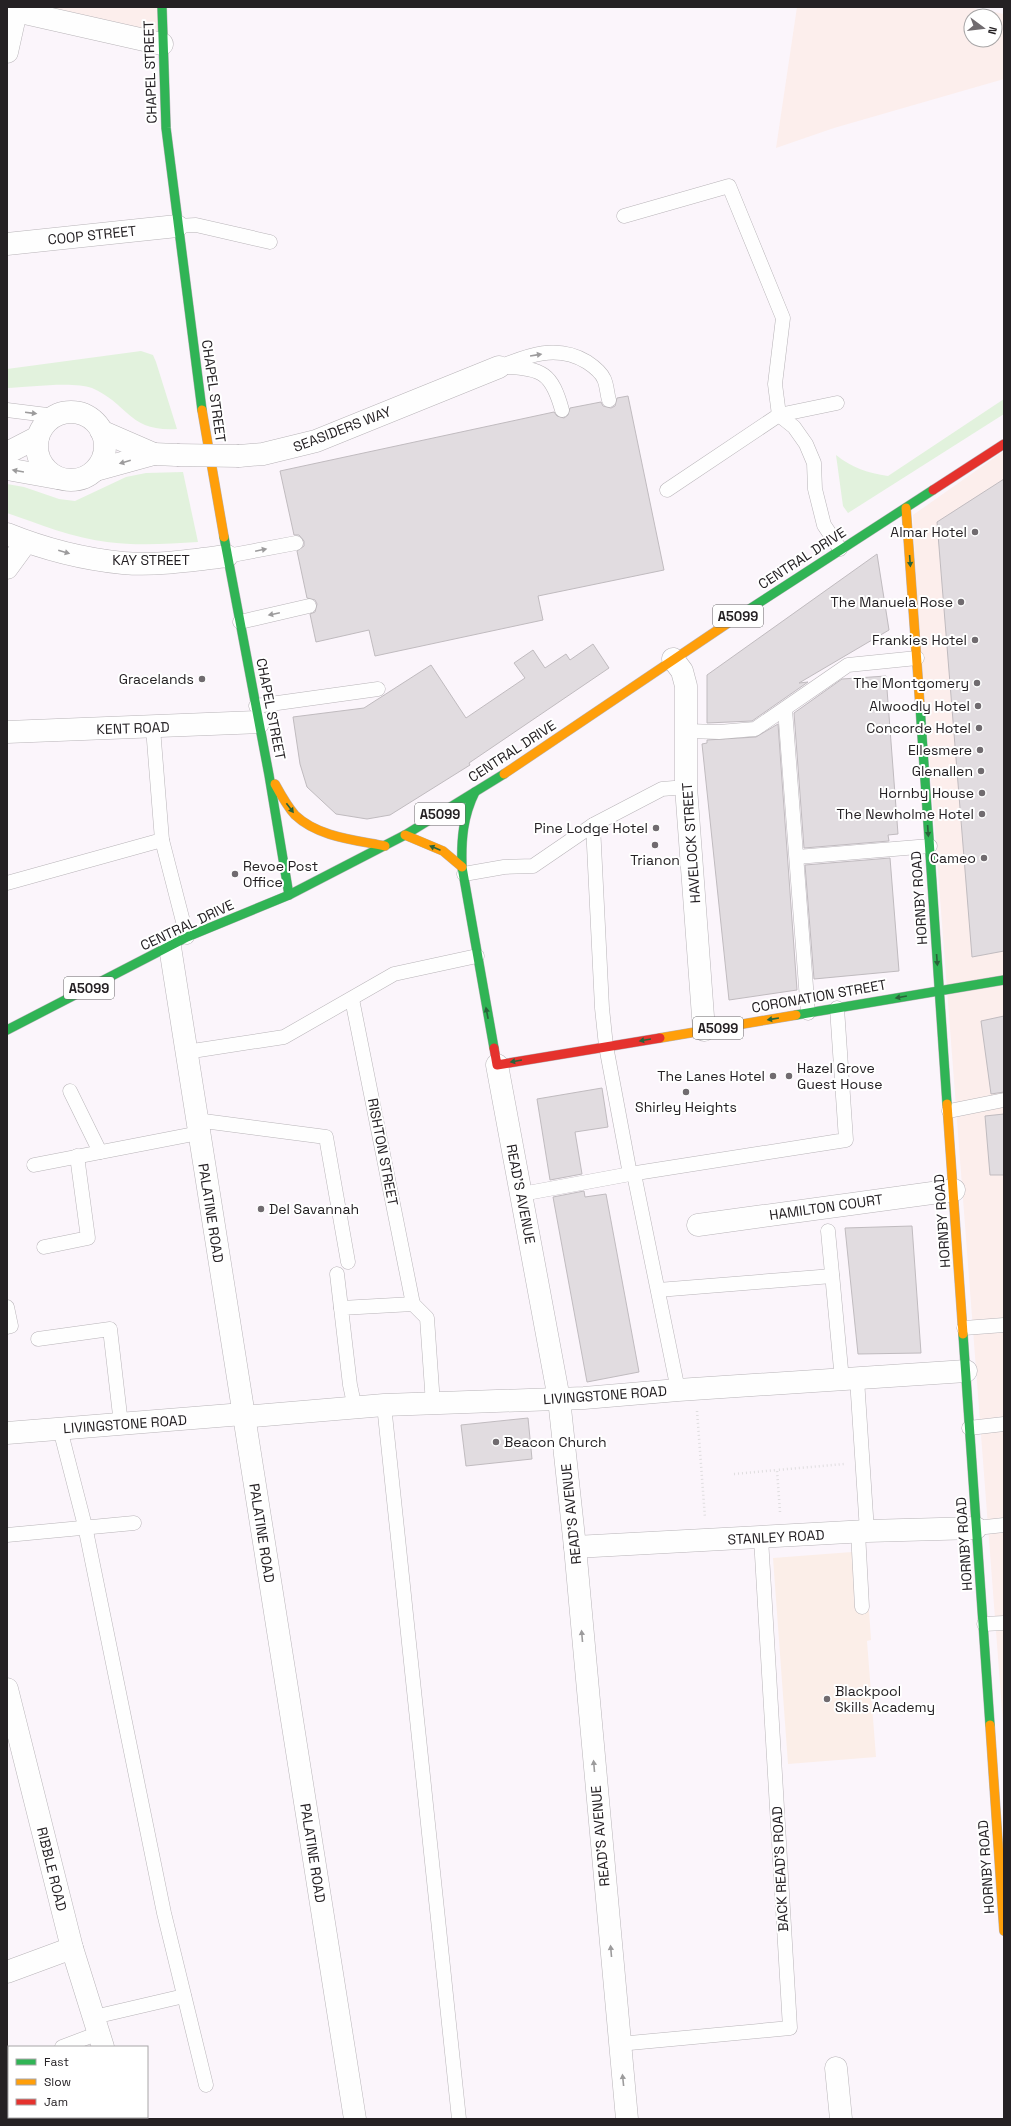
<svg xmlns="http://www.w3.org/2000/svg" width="1011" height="2126" font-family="'Space Grotesk',sans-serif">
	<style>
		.commercial { fill: #fceeec; fill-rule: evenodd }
		.education { fill: #fbeee8 }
		.green { fill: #e2f2dd }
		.building { fill: #e1dce0; stroke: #c0bbbf }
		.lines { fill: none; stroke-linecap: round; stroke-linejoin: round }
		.lane-casing { stroke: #b8b4b8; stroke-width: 15 }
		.street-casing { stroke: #b8b4b8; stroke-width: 23 }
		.fast-casing { stroke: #b8b4b8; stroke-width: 10 }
		.slow-casing { stroke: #b8b4b8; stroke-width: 10 }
		.jam-casing { stroke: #b8b4b8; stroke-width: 10 }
		.path { stroke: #dfdddf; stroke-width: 2.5; stroke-dasharray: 1 3; stroke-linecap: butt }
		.lane { stroke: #fefefe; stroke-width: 14 }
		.street { stroke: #fefefe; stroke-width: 22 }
		.fast { stroke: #30b455; stroke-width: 9 }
		.slow { stroke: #ff9f0a; stroke-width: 9 }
		.jam { stroke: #e5322d; stroke-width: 9 }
		.street-bridge-casing { stroke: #b8b4b8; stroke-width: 23; stroke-linecap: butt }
		.street-bridge { stroke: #fefefe; stroke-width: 22 }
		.oneway { fill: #9c9b9c }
		.oneway2 { fill: #2a633a }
		.poi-dot { fill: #706b6f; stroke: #fff; stroke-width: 1.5 }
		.labels { text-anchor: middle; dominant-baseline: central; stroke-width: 4; stroke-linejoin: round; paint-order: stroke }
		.shield { fill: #fff; stroke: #666466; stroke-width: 1 }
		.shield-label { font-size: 13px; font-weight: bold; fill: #252124 }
		.street-label { font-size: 14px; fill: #252124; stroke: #fff }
		.poi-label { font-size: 14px; fill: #252124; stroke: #fff; text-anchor: end }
	</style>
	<rect width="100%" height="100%" fill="#fbf5fb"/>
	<!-- commercial -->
	<g class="commercial">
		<path d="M17 7H162V44Z"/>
		<path d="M797 7H968L1004 14V79L834 128 776 148ZM971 16H995V40H971Z"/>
		<path d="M1004 451V1736L916 583 913 515Z"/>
	</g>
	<!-- education -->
	<path class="education" d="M865 1551 871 1640 867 1641 876 1757 788 1764 773 1558Z"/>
	<!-- green -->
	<g class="green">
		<path d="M141 351 153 355 156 362 177 429C128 432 129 404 92 388 74 381 28 387 7 388V369Z"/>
		<path d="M1004 399V414L848 513 843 506 836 455C852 468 868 473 888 476Z"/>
		<path d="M183 472 198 542C168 544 137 546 107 542 73 538 39 524 7 513V484L24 487 59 499 75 501 126 477 146 473Z"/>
	</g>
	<!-- building -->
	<g class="building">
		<path d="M628 396 664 570 538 596 543 620 375 656 369 630 316 642 310 614 315 612 317 604 315 600 307 598 297 551 304 546V541L299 535H294L280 471 554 412 557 416 564 418 568 415 570 408 601 402 603 406 611 408 615 406 617 398Z"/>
		<path d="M1004 479V951L972 957 937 522Z"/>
		<path d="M877 554 889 630 799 683 808 682 752 721 707 723V675Z"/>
		<path d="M593 644 609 668 469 763 470 765 390 815 367 819 336 814 307 787 300 764 293 717 364 708 431 665 466 718 525 678 514 663 533 650 545 668 566 654 570 660Z"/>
		<path d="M886 676 898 834 888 835 889 841 804 848 794 713 842 679Z"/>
		<path d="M778 724 797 990 729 1000 702 744 707 743V740L756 737Z"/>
		<path d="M890 858 899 971 814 979 805 865Z"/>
		<path d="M1004 1016V1092L991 1094 981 1021Z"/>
		<path d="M602 1088 608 1127 575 1132 582 1174 550 1180 537 1099Z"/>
		<path d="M1004 1114V1175H990L985 1116Z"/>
		<path d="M584 1191 585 1197 606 1194 639 1372 587 1382 553 1197Z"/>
		<path d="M912 1226 921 1353 858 1354 845 1228Z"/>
		<path d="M528 1418 532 1459 466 1466 461 1425Z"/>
	</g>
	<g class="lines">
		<defs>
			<g id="lane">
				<path d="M624 216 729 186 783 318 775 384 779 415 794 427 806 444 814 463 815 489 824 525 840 549"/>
				<path d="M177 226 196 225 270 242"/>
				<path d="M499 367C529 355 557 344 587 362 593 366 601 372 604 379 607 385 607 394 609 400"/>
				<path d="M505 367C543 368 552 374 562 410"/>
				<path d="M7 410 55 416"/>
				<path d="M667 490 779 415 837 403"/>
				<path d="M227 556 296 543"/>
				<path d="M240 622 309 606"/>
				<path d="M256 706 378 689"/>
				<path d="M785 709 808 1013"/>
				<path d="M153 728 162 840 187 937"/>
				<path d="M687 731 719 732 755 729 848 665 917 658"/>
				<path d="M593 825 602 1008 606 1046 630 1174"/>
				<path d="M797 857 930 846"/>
				<path d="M464 874 504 867 533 866 593 825 662 789 686 787"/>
				<path d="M7 883 162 840"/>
				<path d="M352 999 413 1304"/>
				<path d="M186 1052 284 1037 394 974 477 956"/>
				<path d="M70 1091 100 1152"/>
				<path d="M949 1111 1004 1100"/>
				<path d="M196 1120 326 1137 348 1262"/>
				<path d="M34 1165 199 1133"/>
				<path d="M634 1174 678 1390"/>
				<path d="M522 1194 630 1174 846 1140 837 1008"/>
				<path d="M828 1231 842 1380"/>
				<path d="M44 1247 88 1238 77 1156"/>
				<path d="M337 1274 341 1308"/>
				<path d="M658 1290 832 1276"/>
				<path d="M7 1307 11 1326 7 1327"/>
				<path d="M964 1328 1004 1325"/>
				<path d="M38 1339 110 1329 121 1424"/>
				<path d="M857 1379 867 1531"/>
				<path d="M384 1405 459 2119"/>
				<path d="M355 1408 350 1385 341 1308 413 1304 427 1318 433 1404"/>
				<path d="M969 1428 1004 1424"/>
				<path d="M60 1429 85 1526 164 1913 206 2085"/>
				<path d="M976 1528 1004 1525"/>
				<path d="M858 1532 862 1607"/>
				<path d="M7 1535 134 1523"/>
				<path d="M984 1624 1004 1623"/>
				<path d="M94 2017 184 1996"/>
				<path d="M619 2044 790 2028 761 1538"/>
				<path d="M62 2047 99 2033"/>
				<path d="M7 2067 9 2066"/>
			</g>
			<g id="street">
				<path d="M7 9 162 44"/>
				<path d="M7 52 17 7"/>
				<path d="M7 244 177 226"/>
				<circle cx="71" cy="446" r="34"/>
				<path d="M101 431 154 454"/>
				<path d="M7 453 38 437"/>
				<path d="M239 456 263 454 316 441 499 367"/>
				<path d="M7 469 57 478"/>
				<path d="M96 470 154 454 177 455"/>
				<path d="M7 534C44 549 83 559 123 563 157 566 193 560 227 556"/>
				<path d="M7 568 26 542"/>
				<path d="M673 659 682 671 686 686V787L704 1030"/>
				<path d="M7 732 259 722"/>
				<path d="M170 947 355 2119"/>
				<path d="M497 1065 559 1399 575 1547 627 2119"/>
				<path d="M698 1225 954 1190"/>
				<path d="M243 1417 384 1405 584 1398 678 1390 966 1371"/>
				<path d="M7 1433 243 1414"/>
				<path d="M575 1547 867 1531 976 1528"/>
				<path d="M7 1689 72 1948 103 2047"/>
				<path d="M7 1972 72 1948"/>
				<path d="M836 2068 841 2119"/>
				<path d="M112 2119 117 2117"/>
			</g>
			<g id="fast">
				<path d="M162 7 166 128 202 410"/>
				<path d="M224 537 269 775 289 895"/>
				<path d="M731 621 933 490"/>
				<path d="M920 706 947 1104"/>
				<path d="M475 792C463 816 461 840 462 867L494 1048"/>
				<path d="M796 1015 1004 980"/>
				<path d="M7 1030 187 937 289 895 405 835 504 774"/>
				<path d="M963 1334 990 1725"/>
			</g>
			<g id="slow">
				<path d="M202 410 224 537"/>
				<path d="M906 508 920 706"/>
				<path d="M504 774 731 621"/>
				<path d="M275 784C281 795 287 806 295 815 318 837 355 840 385 846"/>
				<path d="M405 835 443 851 462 867"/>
				<path d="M660 1038 796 1015"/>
				<path d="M947 1104 963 1334"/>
				<path d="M990 1725 1004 1931"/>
			</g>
			<g id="jam">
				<path d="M933 490 1004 444"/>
				<path d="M494 1048 497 1065 660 1038"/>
			</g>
		</defs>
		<!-- lane casing -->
		<use href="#lane" class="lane-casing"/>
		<!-- street casing -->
		<use href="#street" class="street-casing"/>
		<!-- fast casing -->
		<use href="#fast" class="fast-casing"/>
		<!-- slow casing -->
		<use href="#slow" class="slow-casing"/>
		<!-- jam casing -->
		<use href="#jam" class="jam-casing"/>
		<!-- path -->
		<g class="path">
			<path d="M697 1411 705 1518"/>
			<path d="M734 1474 777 1470"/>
			<path d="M780 1512 777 1470 844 1464"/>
		</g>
		<!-- lane -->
		<use href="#lane" class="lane"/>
		<!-- street -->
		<use href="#street" class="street"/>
		<!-- fast -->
		<use href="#fast" class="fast"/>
		<!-- slow -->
		<use href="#slow" class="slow"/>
		<!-- jam -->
		<use href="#jam" class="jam"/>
		<defs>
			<path id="street-bridge" d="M177 455 239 456"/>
		</defs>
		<!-- street-bridge casing -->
		<use href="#street-bridge" class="street-bridge-casing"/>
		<!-- street-bridge -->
		<use href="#street-bridge" class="street-bridge"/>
	</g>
	<!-- one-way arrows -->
	<defs><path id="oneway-solid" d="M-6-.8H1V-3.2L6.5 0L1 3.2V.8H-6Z"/></defs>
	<g class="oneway">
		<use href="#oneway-solid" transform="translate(536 355) rotate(-9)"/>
		<use href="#oneway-solid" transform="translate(31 413) rotate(7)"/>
		<use href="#oneway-solid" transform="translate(125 462) rotate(164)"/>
		<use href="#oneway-solid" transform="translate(18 471) rotate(-170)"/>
		<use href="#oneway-solid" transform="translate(261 550) rotate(-12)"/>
		<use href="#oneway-solid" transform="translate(64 552) rotate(16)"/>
		<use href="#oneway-solid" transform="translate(274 614) rotate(168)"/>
		<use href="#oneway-solid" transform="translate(582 1636) rotate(-95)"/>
		<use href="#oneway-solid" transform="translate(594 1766) rotate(-95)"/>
		<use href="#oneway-solid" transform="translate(611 1951) rotate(-95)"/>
		<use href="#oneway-solid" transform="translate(623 2080) rotate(-96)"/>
	</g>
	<g class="oneway2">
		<use href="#oneway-solid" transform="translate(910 561) rotate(86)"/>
		<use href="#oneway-solid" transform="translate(290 808) rotate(53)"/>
		<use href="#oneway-solid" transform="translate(928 831) rotate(86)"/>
		<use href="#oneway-solid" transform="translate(435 848) rotate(-157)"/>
		<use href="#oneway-solid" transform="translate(937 960) rotate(86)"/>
		<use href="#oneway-solid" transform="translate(901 997) rotate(170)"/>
		<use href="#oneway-solid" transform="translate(487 1013) rotate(-101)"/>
		<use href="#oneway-solid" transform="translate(773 1019) rotate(171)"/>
		<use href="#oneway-solid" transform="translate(645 1040) rotate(170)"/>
		<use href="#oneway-solid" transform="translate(516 1061) rotate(170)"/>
	</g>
	<!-- markers -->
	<g class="poi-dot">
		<circle cx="975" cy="532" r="4"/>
		<circle cx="961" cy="602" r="4"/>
		<circle cx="975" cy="640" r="4"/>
		<circle cx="202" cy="679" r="4"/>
		<circle cx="977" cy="683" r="4"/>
		<circle cx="978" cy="706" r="4"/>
		<circle cx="979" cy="728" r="4"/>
		<circle cx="980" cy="750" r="4"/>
		<circle cx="981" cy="771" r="4"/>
		<circle cx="982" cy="793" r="4"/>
		<circle cx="982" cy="814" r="4"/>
		<circle cx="656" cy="828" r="4"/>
		<circle cx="655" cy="845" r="4"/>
		<circle cx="984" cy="858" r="4"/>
		<circle cx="235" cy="874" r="4"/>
		<circle cx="773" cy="1076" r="4"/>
		<circle cx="789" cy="1076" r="4"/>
		<circle cx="686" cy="1092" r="4"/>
		<circle cx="261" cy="1209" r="4"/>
		<circle cx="496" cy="1442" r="4"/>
		<circle cx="827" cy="1699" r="4"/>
	</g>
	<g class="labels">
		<!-- shield labels -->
		<g class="shield">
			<rect x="713" y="605" width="50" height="22" rx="3"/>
			<rect x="415" y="803" width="50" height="22" rx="3"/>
			<rect x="64" y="977" width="50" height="22" rx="3"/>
			<rect x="693" y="1017" width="50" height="22" rx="3"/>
		</g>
		<g class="shield-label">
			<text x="738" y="616">A5099</text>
			<text x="440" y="814">A5099</text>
			<text x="89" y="988">A5099</text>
			<text x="718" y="1028">A5099</text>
		</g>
		<!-- street labels -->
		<g class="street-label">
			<text transform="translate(150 72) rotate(-92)">CHAPEL STREET</text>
			<text transform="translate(92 235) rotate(-6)">COOP STREET</text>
			<text transform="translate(214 391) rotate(82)">CHAPEL STREET</text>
			<text transform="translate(342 429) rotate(-21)">SEASIDERS WAY</text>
			<text transform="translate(802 558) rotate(-33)">CENTRAL DRIVE</text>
			<text x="151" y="560">KAY STREET</text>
			<text transform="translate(271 709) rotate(79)">CHAPEL STREET</text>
			<text transform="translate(133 728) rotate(-2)">KENT ROAD</text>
			<text transform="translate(512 751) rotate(-33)">CENTRAL DRIVE</text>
			<text transform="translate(691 843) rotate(-94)">HAVELOCK STREET</text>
			<text transform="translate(919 898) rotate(-94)">HORNBY ROAD</text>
			<text transform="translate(187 925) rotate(-25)">CENTRAL DRIVE</text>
			<text transform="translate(819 996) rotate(-10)">CORONATION STREET</text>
			<text transform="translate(383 1152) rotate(79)">RISHTON STREET</text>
			<text transform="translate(521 1194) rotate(79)">READ'S AVENUE</text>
			<text transform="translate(826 1207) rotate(-8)">HAMILTON COURT</text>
			<text transform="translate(211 1213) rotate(81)">PALATINE ROAD</text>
			<text transform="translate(942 1221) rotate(-94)">HORNBY ROAD</text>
			<text transform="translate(605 1395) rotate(-4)">LIVINGSTONE ROAD</text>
			<text transform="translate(125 1424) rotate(-4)">LIVINGSTONE ROAD</text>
			<text transform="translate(571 1514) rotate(-96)">READ'S AVENUE</text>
			<text transform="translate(262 1533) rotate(81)">PALATINE ROAD</text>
			<text transform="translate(776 1537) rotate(-3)">STANLEY ROAD</text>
			<text transform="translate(964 1544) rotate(-94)">HORNBY ROAD</text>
			<text transform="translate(600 1836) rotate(-95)">READ'S AVENUE</text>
			<text transform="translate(313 1853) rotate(81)">PALATINE ROAD</text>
			<text transform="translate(986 1867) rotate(-94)">HORNBY ROAD</text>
			<text transform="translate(52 1869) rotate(76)">RIBBLE ROAD</text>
			<text transform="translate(780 1869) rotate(-93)">BACK READ'S ROAD</text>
		</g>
		<!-- poi labels -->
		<g class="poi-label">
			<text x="967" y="532">Almar Hotel</text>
			<text x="953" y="602">The Manuela Rose</text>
			<text x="967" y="640">Frankies Hotel</text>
			<text x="194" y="679">Gracelands</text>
			<text x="969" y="683">The Montgomery</text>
			<text x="970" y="706">Alwoodly Hotel</text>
			<text x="971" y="728">Concorde Hotel</text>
			<text x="972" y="750">Ellesmere</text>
			<text x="973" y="771">Glenallen</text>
			<text x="974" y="793">Hornby House</text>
			<text x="974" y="814">The Newholme Hotel</text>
			<text x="648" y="828">Pine Lodge Hotel</text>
			<text x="976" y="858">Cameo</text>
			<text x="655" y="860" text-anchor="middle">Trianon</text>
			<text x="243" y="866" text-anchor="start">Revoe Post<tspan x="243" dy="16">Office</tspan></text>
			<text x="797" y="1068" text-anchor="start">Hazel Grove<tspan x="797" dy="16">Guest House</tspan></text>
			<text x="765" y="1076">The Lanes Hotel</text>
			<text x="686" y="1107" text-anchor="middle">Shirley Heights</text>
			<text x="269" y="1209" text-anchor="start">Del Savannah</text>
			<text x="504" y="1442" text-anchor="start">Beacon Church</text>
			<text x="835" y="1691" text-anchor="start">Blackpool<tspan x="835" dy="16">Skills Academy</tspan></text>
		</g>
	</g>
	<!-- border -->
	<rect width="1011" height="2126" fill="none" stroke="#252124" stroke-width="16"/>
	<!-- legend -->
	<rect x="8" y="2046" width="140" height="72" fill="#ffffff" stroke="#a8a6a7"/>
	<rect x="16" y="2059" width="20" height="6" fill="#30b455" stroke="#a8a6a7"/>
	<text x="44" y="2066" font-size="12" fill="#252124">Fast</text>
	<rect x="16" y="2079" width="20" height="6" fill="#ff9f0a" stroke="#a8a6a7"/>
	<text x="44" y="2086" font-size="12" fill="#252124">Slow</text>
	<rect x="16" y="2099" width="20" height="6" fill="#e5322d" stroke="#a8a6a7"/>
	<text x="44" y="2106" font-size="12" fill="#252124">Jam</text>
	<!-- north arrow -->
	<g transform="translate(983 28) rotate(105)"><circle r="19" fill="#ffffff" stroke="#a8a6a7"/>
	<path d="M0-3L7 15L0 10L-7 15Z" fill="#706b6f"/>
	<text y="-6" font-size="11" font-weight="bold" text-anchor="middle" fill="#252124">N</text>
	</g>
</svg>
